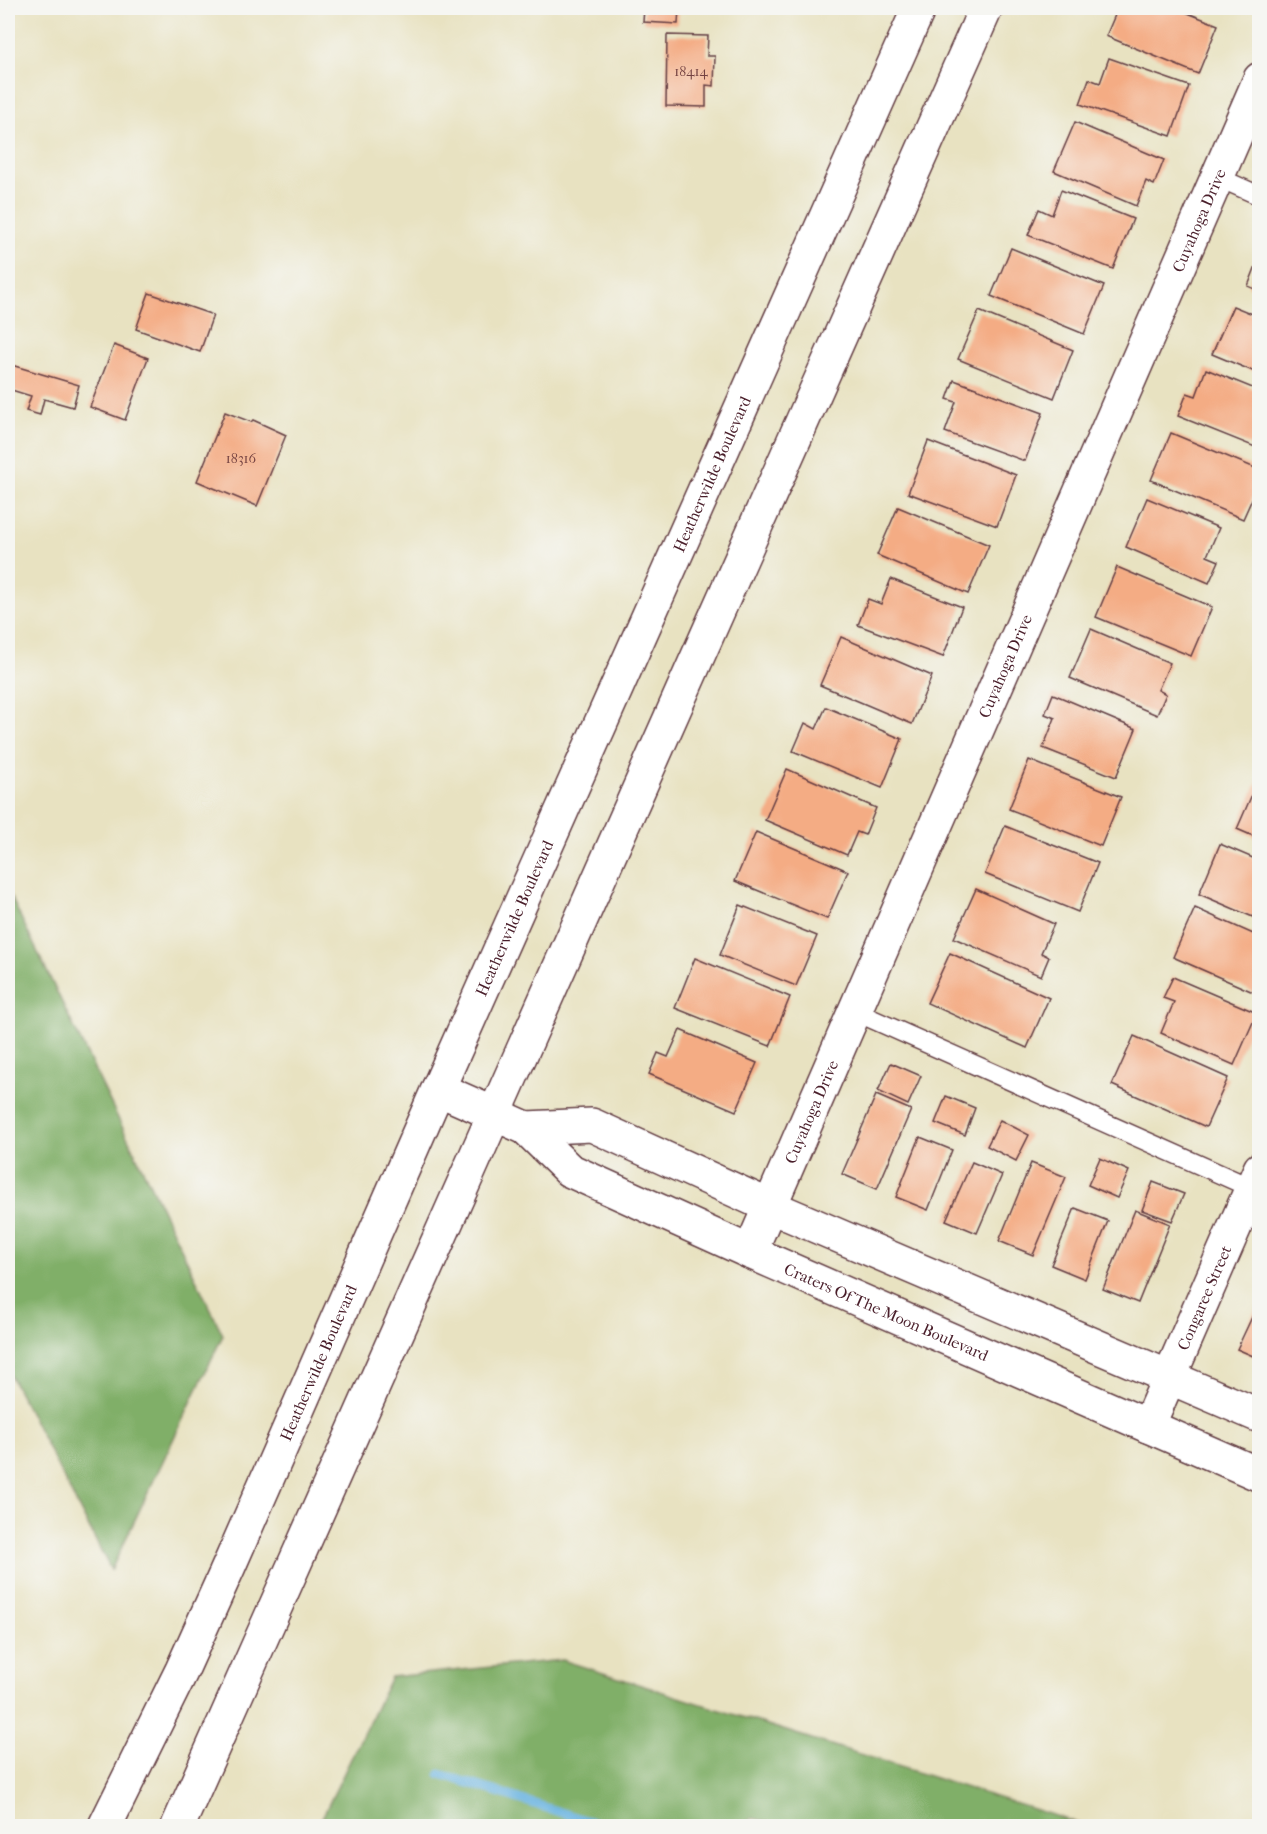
<svg xmlns="http://www.w3.org/2000/svg" width="1267" height="1834" font-family="'IM FELL French Canon',serif">
	<style>
		.forest { fill: #80af68; stroke: #65674a; stroke-width: 1.5 }
		.lines { fill: none; stroke-linecap: round; stroke-linejoin: round }
		.stream { stroke: #68b2e0; stroke-width: 9 }
		.building { fill: #f4ac84 }
		.lane-casing { stroke: #623c42; stroke-width: 21 }
		.street-casing { stroke: #623c42; stroke-width: 36 }
		.secondary-casing { stroke: #623c42; stroke-width: 36 }
		.lane { stroke: #fff; stroke-width: 18 }
		.street { stroke: #fff; stroke-width: 33 }
		.secondary { stroke: #fff; stroke-width: 33 }
		.labels { text-anchor: middle; dominant-baseline: central; stroke-width: 5; stroke-linejoin: round; paint-order: stroke }
		.number-label { font-size: 14px; fill: #744241 }
		.street-label { font-size: 16px; fill: #4a1f2b; stroke: #f6f6f2 }
	</style>
	<rect width="100%" height="100%" fill="#f6f6f2"/>
	<filter id="ink" filterUnits="userSpaceOnUse"><feTurbulence type="fractalNoise" baseFrequency=".0167" numOctaves="2"/><feDisplacementMap in="SourceGraphic" scale="12" xChannelSelector="R" yChannelSelector="G"/><feConvolveMatrix kernelMatrix="1 2 1 2 8 2 1 2 1" color-interpolation-filters="sRGB"/></filter>
	<filter id="wash" filterUnits="userSpaceOnUse"><feTurbulence type="fractalNoise" baseFrequency=".008" numOctaves="4" result="noise"/><feDisplacementMap in="SourceGraphic" scale="24" xChannelSelector="R" yChannelSelector="G"/><feGaussianBlur stdDeviation="1.35" result="paint"/><feColorMatrix in="noise" values="0 0 0 0 0 0 0 0 0 0 0 0 0 0 0 0 0 1.4 0 .05"/><feComposite in="paint" operator="in"/></filter>
	<g filter="url(#wash)">
		<rect width="100%" height="100%" fill="#e8e2c1"/>
		<!-- forest -->
		<g class="forest">
			<path d="M8 891 223 1335 111 1570 8 1371Z"/>
			<path d="M562 1660 1087 1826H786L752 1818 742 1826H318L391 1677Z"/>
		</g>
		<g class="lines">
			<!-- stream -->
			<path class="stream" d="M440 1774 604 1826"/>
		</g>
		<g id="blocks">
			<!-- building -->
			<g class="building">
				<path d="M644 8H679L678 24 643 22Z"/>
				<path d="M1118 8H1175L1218 25 1198 74 1106 36Z"/>
				<path d="M667 35 708 36 707 56H715L714 86 706 85V107L666 106Z"/>
				<path d="M1109 58 1189 86 1171 136 1080 104 1089 79 1100 83Z"/>
				<path d="M1075 122 1164 160 1154 185 1146 181 1136 206 1054 171Z"/>
				<path d="M1061 190 1133 219 1113 269 1028 235 1039 209 1052 215Z"/>
				<path d="M1011 248 1104 286 1084 334 991 296Z"/>
				<path d="M1259 258H1260V291L1248 286Z"/>
				<path d="M149 293 213 315 200 352 136 329Z"/>
				<path d="M1233 306 1260 317V374L1212 354Z"/>
				<path d="M979 311 1073 350 1054 398 958 359Z"/>
				<path d="M114 345 148 358 125 420 90 407Z"/>
				<path d="M8 364 79 385 73 407 44 399 40 415 26 411 31 396 8 389Z"/>
				<path d="M1206 369 1260 391V449L1178 416 1187 393 1196 396Z"/>
				<path d="M954 380 1043 413 1025 461 945 432 956 402 947 399Z"/>
				<path d="M225 412 251 422 253 420 286 435 257 506 197 481Z"/>
				<path d="M1171 433 1260 470V481L1243 519 1151 480Z"/>
				<path d="M928 441 1016 475 997 526 908 493Z"/>
				<path d="M1147 498 1219 528 1207 556 1219 561 1209 583 1126 547Z"/>
				<path d="M898 507 989 545 968 594 877 555Z"/>
				<path d="M1117 567 1212 607 1191 656 1096 617Z"/>
				<path d="M891 579 962 607 943 657 858 625 868 599 881 604Z"/>
				<path d="M1091 629 1170 663 1158 690 1166 694 1157 715 1070 678Z"/>
				<path d="M841 637 932 676 912 724 820 685Z"/>
				<path d="M1053 694 1136 729 1116 777 1043 748 1055 718 1045 714Z"/>
				<path d="M826 707 902 739 882 788 793 751 805 723 816 729Z"/>
				<path d="M1029 760 1121 797 1101 846 1009 809Z"/>
				<path d="M787 769 876 808 865 835 857 832 847 855 765 820Z"/>
				<path d="M1260 776V839L1237 829Z"/>
				<path d="M1005 826 1098 863 1078 912 985 874Z"/>
				<path d="M756 832 848 871 827 919 735 881Z"/>
				<path d="M1220 844 1260 861V920L1199 894Z"/>
				<path d="M976 889 1054 924 1041 953 1049 957 1041 976 954 938Z"/>
				<path d="M740 905 817 936 796 986 720 955Z"/>
				<path d="M1195 908 1260 937V995L1173 957Z"/>
				<path d="M950 953 1049 998 1027 1048 927 1003Z"/>
				<path d="M695 958 790 997 770 1046 675 1008Z"/>
				<path d="M1173 977 1257 1013 1234 1065 1161 1033 1174 1002 1163 998Z"/>
				<path d="M680 1030 757 1063 736 1111 649 1074 658 1053 668 1057Z"/>
				<path d="M1134 1036 1228 1078 1206 1127 1112 1085Z"/>
				<path d="M891 1063 921 1076 908 1105 878 1091Z"/>
				<path d="M876 1095 911 1110 877 1189 842 1174Z"/>
				<path d="M946 1096 975 1108 965 1135 935 1123Z"/>
				<path d="M1000 1120 1029 1135 1016 1161 987 1146Z"/>
				<path d="M920 1137 952 1150 928 1210 896 1197Z"/>
				<path d="M1100 1158 1129 1171 1117 1198 1088 1185Z"/>
				<path d="M972 1162 1002 1175 977 1233 946 1220Z"/>
				<path d="M1031 1163 1066 1177 1033 1255 999 1241Z"/>
				<path d="M1153 1182 1184 1194 1172 1221 1142 1210Z"/>
				<path d="M1075 1208 1108 1221 1085 1279 1051 1265Z"/>
				<path d="M1135 1210 1170 1224 1138 1303 1103 1289Z"/>
				<path d="M1260 1300V1359L1237 1349Z"/>
			</g>
		</g>
	</g>
	<g filter="url(#ink)">
		<use href="#blocks" fill-opacity="0" stroke="#623c42" stroke-width="1.5"/>
		<g class="lines">
			<defs>
				<g id="lane">
					<path d="M1217 177 1260 196"/>
					<path d="M854 1011 1258 1191"/>
				</g>
				<g id="street">
					<path id="s1" d="M438 1089 526 1128 569 1170 750 1252 1260 1475"/>
					<path d="M526 1128 592 1125 769 1206 1260 1416"/>
					<path id="s2" d="M750 1252 1260 79"/>
					<path id="s3" d="M1148 1426 1260 1169"/>
				</g>
				<g id="secondary">
					<path id="s4" d="M105 1826 182 1670 229 1566 438 1089 919 8"/>
					<path d="M178 1826 986 8"/>
				</g>
			</defs>
			<!-- lane casing -->
			<use href="#lane" class="lane-casing"/>
			<!-- street casing -->
			<use href="#street" class="street-casing"/>
			<!-- secondary casing -->
			<use href="#secondary" class="secondary-casing"/>
			<!-- lane -->
			<use href="#lane" class="lane"/>
			<!-- street -->
			<use href="#street" class="street"/>
			<!-- secondary -->
			<use href="#secondary" class="secondary"/>
		</g>
	</g>
	<g class="labels">
		<!-- number labels -->
		<g class="number-label">
			<text x="691" y="71">18414</text>
			<text x="241" y="458">18316</text>
		</g>
		<!-- street labels -->
		<g class="street-label">
			<text stroke="none"><textPath href="#s2" startOffset="1125">Cuyahoga Drive</textPath></text>
			<text stroke="none"><textPath href="#s4" startOffset="1482">Heatherwilde Boulevard</textPath></text>
			<text stroke="none"><textPath href="#s2" startOffset="639">Cuyahoga Drive</textPath></text>
			<text stroke="none"><textPath href="#s4" startOffset="996">Heatherwilde Boulevard</textPath></text>
			<text stroke="none"><textPath href="#s2" startOffset="153">Cuyahoga Drive</textPath></text>
			<text stroke="none"><textPath href="#s3" startOffset="140">Congaree Street</textPath></text>
			<text stroke="none"><textPath href="#s1" startOffset="504">Craters Of The Moon Boulevard</textPath></text>
			<text stroke="none"><textPath href="#s4" startOffset="510">Heatherwilde Boulevard</textPath></text>
		</g>
	</g>
	<!-- margin -->
	<rect width="1267" height="1834" fill="none" stroke="#f6f6f2" stroke-width="30"/>
</svg>
